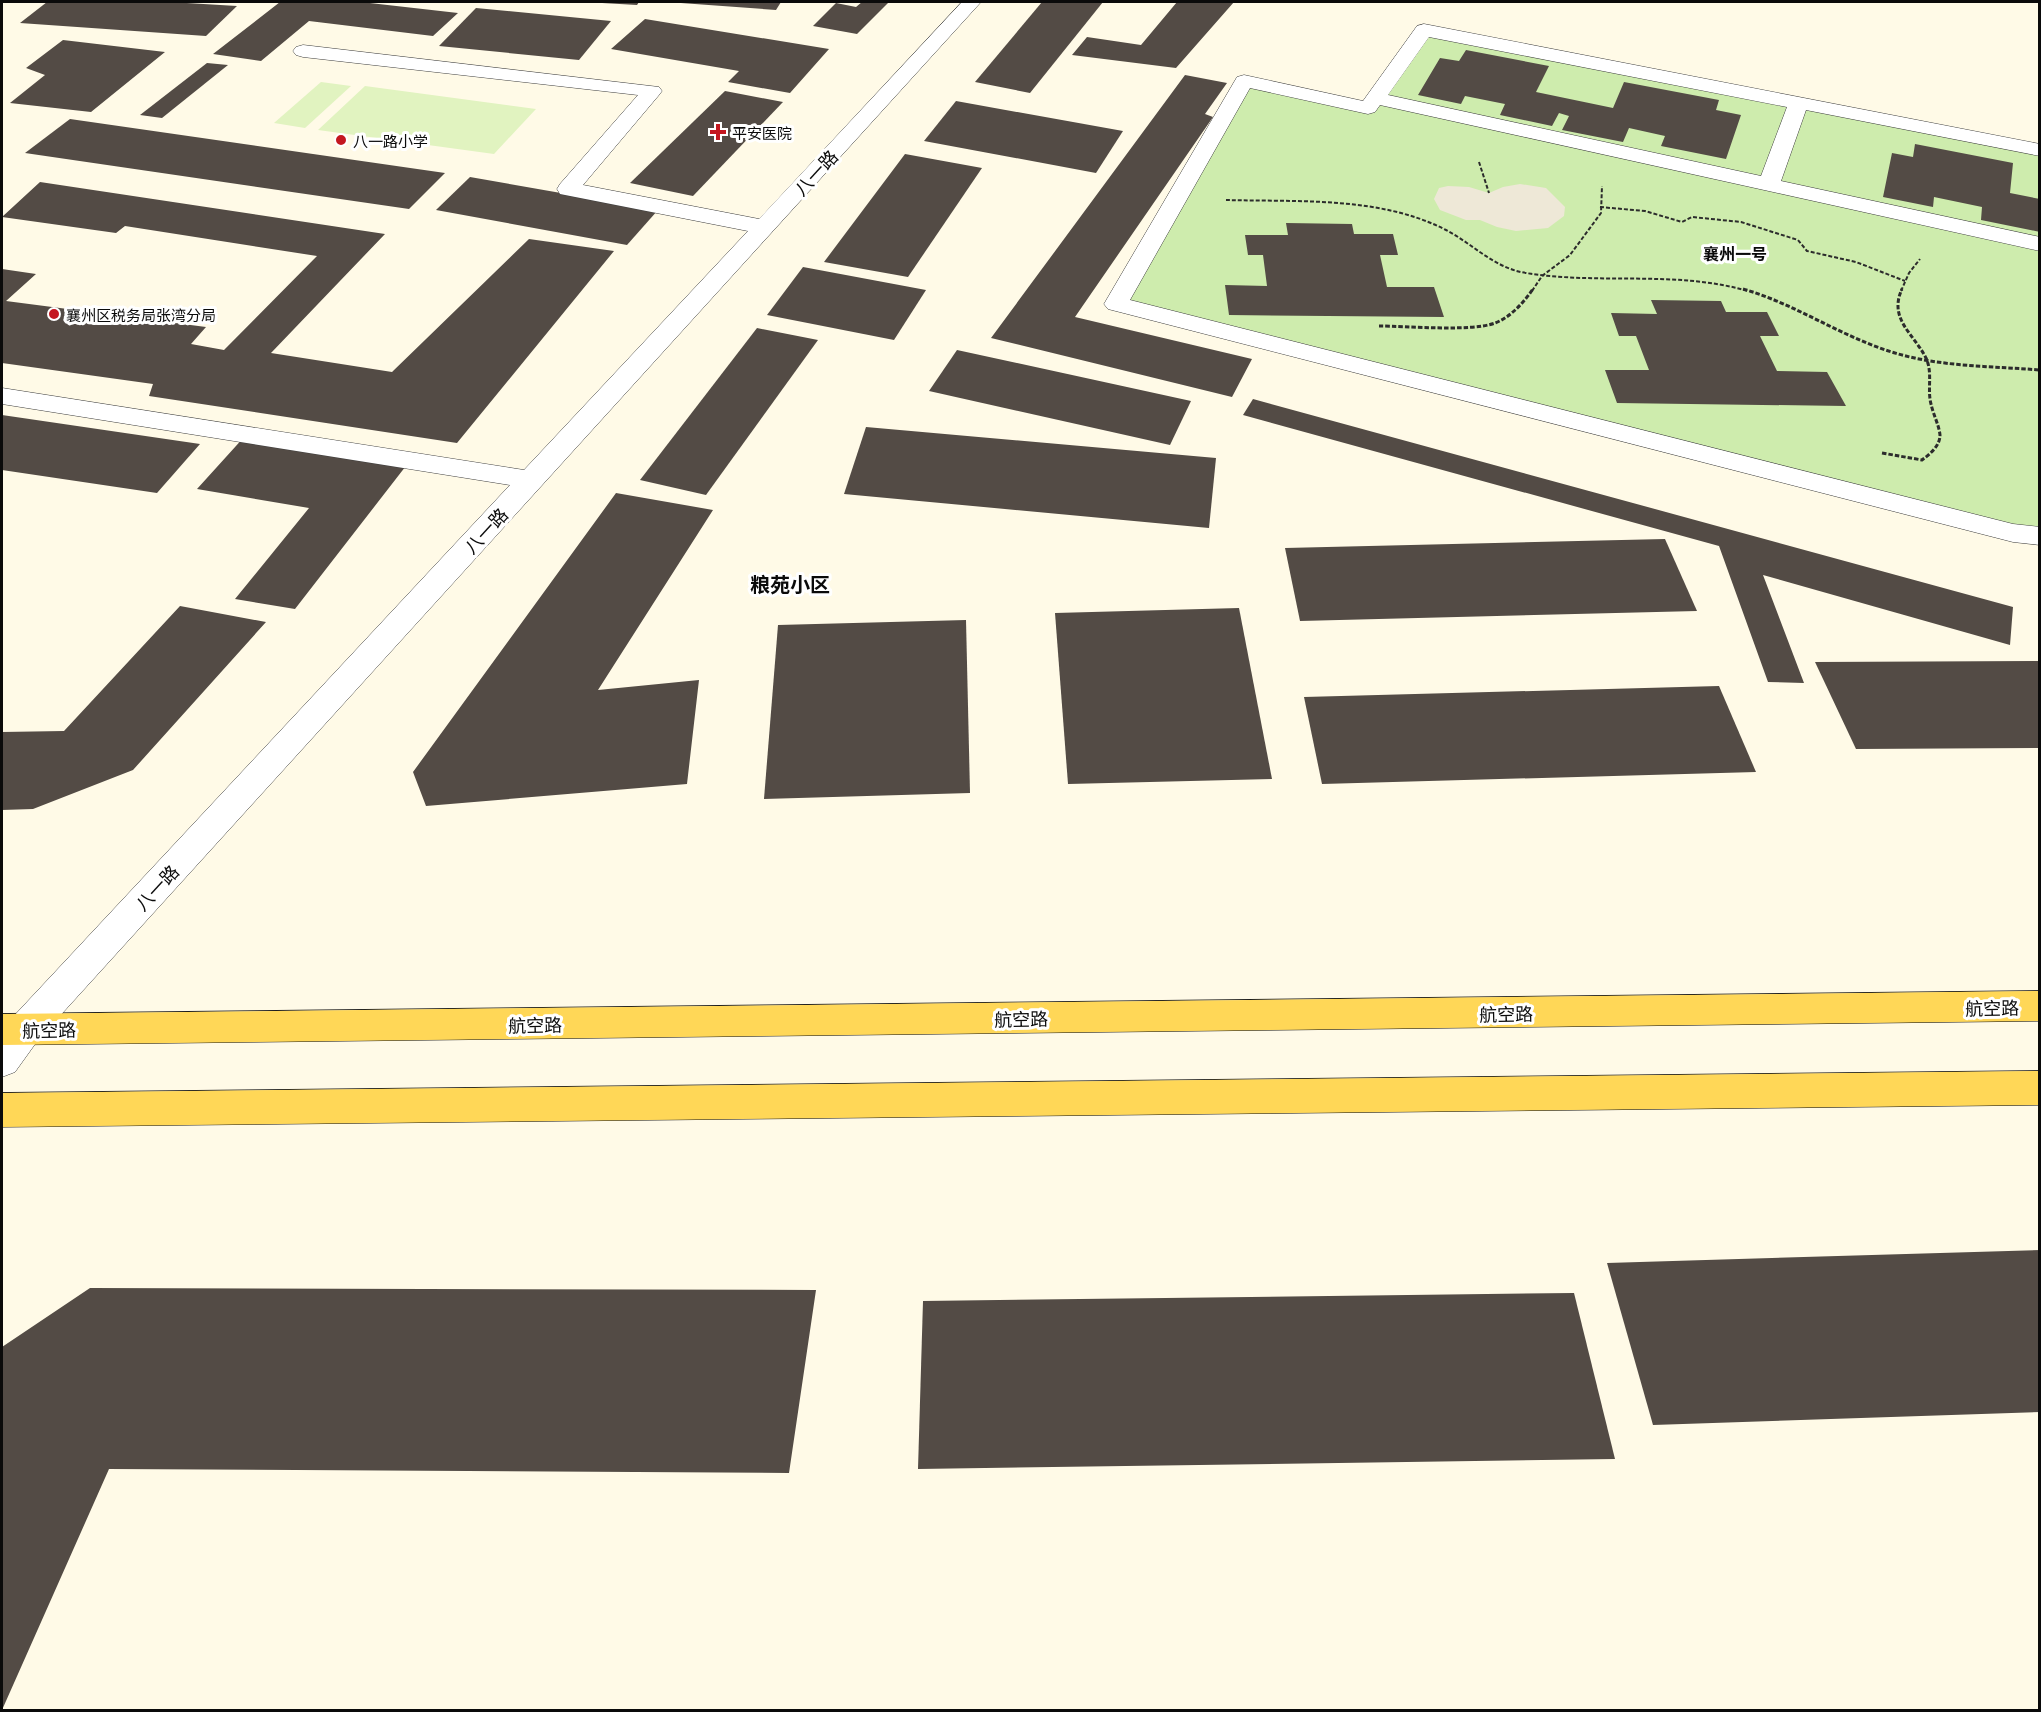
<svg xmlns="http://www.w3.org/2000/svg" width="2041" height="1712" font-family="Georgia,'Noto Sans SC',serif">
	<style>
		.green { fill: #ceecad }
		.pitch { fill: #e1f3c0 }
		.plaza { fill: #eee8d7 }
		.building { fill: #534b45 }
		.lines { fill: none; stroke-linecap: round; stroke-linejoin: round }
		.minor-casing { stroke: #3d3d3d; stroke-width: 1 }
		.major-casing { stroke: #1b1b1b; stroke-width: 1 }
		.path-far1 { stroke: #2c2c2c; stroke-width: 2; stroke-dasharray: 4 2; stroke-linecap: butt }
		.path { stroke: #2c2c2c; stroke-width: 3; stroke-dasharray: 4.5 2; stroke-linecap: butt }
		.minor { fill: #fff; fill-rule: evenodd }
		.major { fill: #ffd757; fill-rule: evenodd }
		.poi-dot { fill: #c4171f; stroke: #fff; stroke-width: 2 }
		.labels { text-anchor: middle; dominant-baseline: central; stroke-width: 6; stroke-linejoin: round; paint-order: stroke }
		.far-poi-label { font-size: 15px; fill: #0a0a0a; stroke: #fff; text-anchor: start }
		.far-neighbourhood-label { font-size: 16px; font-weight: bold; fill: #0a0a0a; stroke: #fff }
		.street-label { font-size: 18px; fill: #0a0a0a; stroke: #fff }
		.neighbourhood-label { font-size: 20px; font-weight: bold; fill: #0a0a0a; stroke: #fff }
	</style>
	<rect width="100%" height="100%" fill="#fffae7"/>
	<!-- green -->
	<path class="green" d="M1424 30 2039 150V536L1116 304 1244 81 1368 108Z"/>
	<!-- pitch -->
	<g class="pitch">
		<path d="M321 82 351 86 305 128 274 123Z"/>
		<path d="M365 86 536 109 494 154 318 130Z"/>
	</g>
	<!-- plaza -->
	<path class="plaza" d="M1520 184 1546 188 1565 207 1564 216 1548 228 1516 231 1497 227 1480 220H1466L1440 210 1434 199 1439 188 1448 186 1469 187 1489 193 1503 187Z"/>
	<!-- building -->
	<g class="building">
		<path d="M47 2H170L237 6 206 36 20 23Z"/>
		<path d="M280 2H361L458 13 433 36 309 21 261 61 213 54Z"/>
		<path d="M602 2H639L637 5 602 3Z"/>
		<path d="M667 2H781L776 10Z"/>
		<path d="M862 2H889L857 34 813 26 836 3 856 7Z"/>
		<path d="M1042 2H1103L1030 93 975 82Z"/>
		<path d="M1177 2H1234L1176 68 1072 55 1087 37 1141 45Z"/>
		<path d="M476 8 611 21 579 60 439 46Z"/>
		<path d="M645 19 829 49 790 93 728 82 739 71 611 49Z"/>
		<path d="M63 40 165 52 91 112 10 103 45 75 26 68Z"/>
		<path d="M1466 50 1549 66 1536 92 1613 108 1624 82 1719 100 1716 110 1741 115 1726 159 1661 146 1665 136 1629 128 1623 142 1562 130 1569 116 1559 113 1552 126 1500 115 1505 104 1465 96 1461 104 1418 95 1440 58 1459 61Z"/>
		<path d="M207 63 228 65 162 118 140 115Z"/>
		<path d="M1185 75 1227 83 1205 114 1213 117 1075 317 1252 359 1232 397 991 338Z"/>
		<path d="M725 91 783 102 693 196 630 183Z"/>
		<path d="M956 101 1123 131 1096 173 924 141Z"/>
		<path d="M70 119 445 173 409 209 25 153Z"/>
		<path d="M1915 144 2013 163 2010 193 2040 199V232L1981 220 1982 207 1934 197 1933 207 1883 197 1892 153 1913 157Z"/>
		<path d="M905 154 982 168 908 277 824 262Z"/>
		<path d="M470 177 658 210 627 245 436 210Z"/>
		<path d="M40 182 385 234 271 353 392 372 529 239 614 251 457 443 149 396 153 384 2 363V269L36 274 6 301 206 327 191 344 224 350 317 256 125 226 116 233 2 217Z"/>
		<path d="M1286 223 1352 224 1354 234H1393L1398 255H1380L1387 287H1434L1444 317 1229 315 1225 285 1267 286 1263 255H1248L1245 235H1288Z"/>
		<path d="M803 267 926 290 894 340 767 315Z"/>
		<path d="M1651 300 1721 301 1726 312H1767L1779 336H1760L1777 371 1827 372 1846 406 1617 403 1605 370H1649L1636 336H1619L1611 313 1657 314Z"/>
		<path d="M757 328 818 340 706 495 640 480Z"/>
		<path d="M957 350 1191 401 1170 445 929 391Z"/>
		<path d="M1253 399 2013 607 2010 645 1763 575 1804 683 1768 682 1719 546 1243 415Z"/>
		<path d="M2 415 200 444 157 493 2 470Z"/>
		<path d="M866 427 1216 458 1209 528 844 494Z"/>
		<path d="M245 436 409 462 295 609 235 599 309 508 197 489Z"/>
		<path d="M616 493 713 510 598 690 699 680 687 784 426 806 413 772Z"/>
		<path d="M1665 539 1697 611 1300 621 1285 548Z"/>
		<path d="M180 606 266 622 133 770 33 809 2 810V732L64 731Z"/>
		<path d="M1239 608 1272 779 1068 784 1055 613Z"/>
		<path d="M966 620 970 793 764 799 778 625Z"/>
		<path d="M2040 661V748L1856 749 1815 662Z"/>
		<path d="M1719 686 1756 772 1322 784 1304 697Z"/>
		<path d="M2040 1250V1412L1653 1425 1607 1263Z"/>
		<path d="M90 1288 816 1290 789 1473 109 1469 2 1710V1347Z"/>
		<path d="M1574 1293 1615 1459 918 1469 923 1301Z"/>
	</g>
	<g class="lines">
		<defs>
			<g id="minor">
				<path d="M962 2H981L38 1040 15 1072 2 1077V1033L12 1018 510 485 2 404V388L524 470 748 231 560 194 557 189 560 184 638 95 303 57 296 55 293 51 296 47 303 45 659 87 662 91 659 95 583 185 759 219Z"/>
				<path d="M1424 24 2040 144V156L1806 110 1781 181 2040 237V251L1380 105 1375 112 1368 114 1250 88 1130 300 2013 524 2040 527V545L2013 542 1108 309 1104 304 1237 77 1244 75 1363 101 1417 26ZM1429 37 1787 107 1761 176 1388 95Z"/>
			</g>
			<g id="major">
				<path d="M2040 991V1021L2 1045V1014Z"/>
				<path d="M2040 1071V1105L2 1127V1093Z"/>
			</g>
		</defs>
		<!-- minor casing -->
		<use href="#minor" class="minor-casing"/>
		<!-- major casing -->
		<use href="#major" class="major-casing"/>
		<!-- path-far1 -->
		<g class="path-far1">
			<path d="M1479 162 1489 193"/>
			<path d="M1226 200C1298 202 1380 196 1446 230 1473 244 1494 268 1526 273 1599 285 1676 270 1748 291"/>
			<path d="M1600 207 1645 211 1682 222 1692 217 1741 222 1798 240 1807 251 1856 262 1905 281"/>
			<path d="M1532 291 1542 276 1570 255 1601 213 1602 186"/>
			<path d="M1901 291 1909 273 1920 259"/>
		</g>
		<!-- path -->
		<g class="path">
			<path d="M1743 289C1796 304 1841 337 1895 353 1941 367 1992 366 2040 370"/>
			<path d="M1379 326C1408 326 1471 332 1495 323 1511 317 1524 302 1533 289"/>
			<path d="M1882 453 1922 460C1930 454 1940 446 1940 435 1939 425 1933 414 1931 404 1927 389 1933 373 1926 358 1914 334 1888 319 1902 289"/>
		</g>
		<!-- minor -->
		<use href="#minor" class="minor"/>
		<!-- major -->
		<use href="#major" class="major"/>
	</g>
	<!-- markers -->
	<g class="poi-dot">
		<path d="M715 123h6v6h6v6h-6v6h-6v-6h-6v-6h6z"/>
		<circle cx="341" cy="140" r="6"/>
		<circle cx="54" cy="314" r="6"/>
	</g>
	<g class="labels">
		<!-- far-poi labels -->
		<g class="far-poi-label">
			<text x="732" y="132">平安医院</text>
			<text x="353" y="140">八一路小学</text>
			<text x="66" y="314">襄州区税务局张湾分局</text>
		</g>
		<!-- far-neighbourhood labels -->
		<g class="far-neighbourhood-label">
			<text x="1735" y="253">襄州一号</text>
		</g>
		<!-- street labels -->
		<g class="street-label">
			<text transform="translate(815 172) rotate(-47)">八一路</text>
			<text transform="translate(485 530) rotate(-47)">八一路</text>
			<text transform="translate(156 887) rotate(-47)">八一路</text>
			<text transform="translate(1992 1007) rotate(-1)">航空路</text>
			<text transform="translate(1506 1013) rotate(-1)">航空路</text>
			<text transform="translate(1021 1018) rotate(-1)">航空路</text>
			<text transform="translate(535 1024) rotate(-1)">航空路</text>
			<text transform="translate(49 1029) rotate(-1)">航空路</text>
		</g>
		<!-- neighbourhood labels -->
		<g class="neighbourhood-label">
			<text x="790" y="583">粮苑小区</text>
		</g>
	</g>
	<!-- border -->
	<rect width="2041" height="1712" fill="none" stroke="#0a0a0a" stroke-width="6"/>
</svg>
